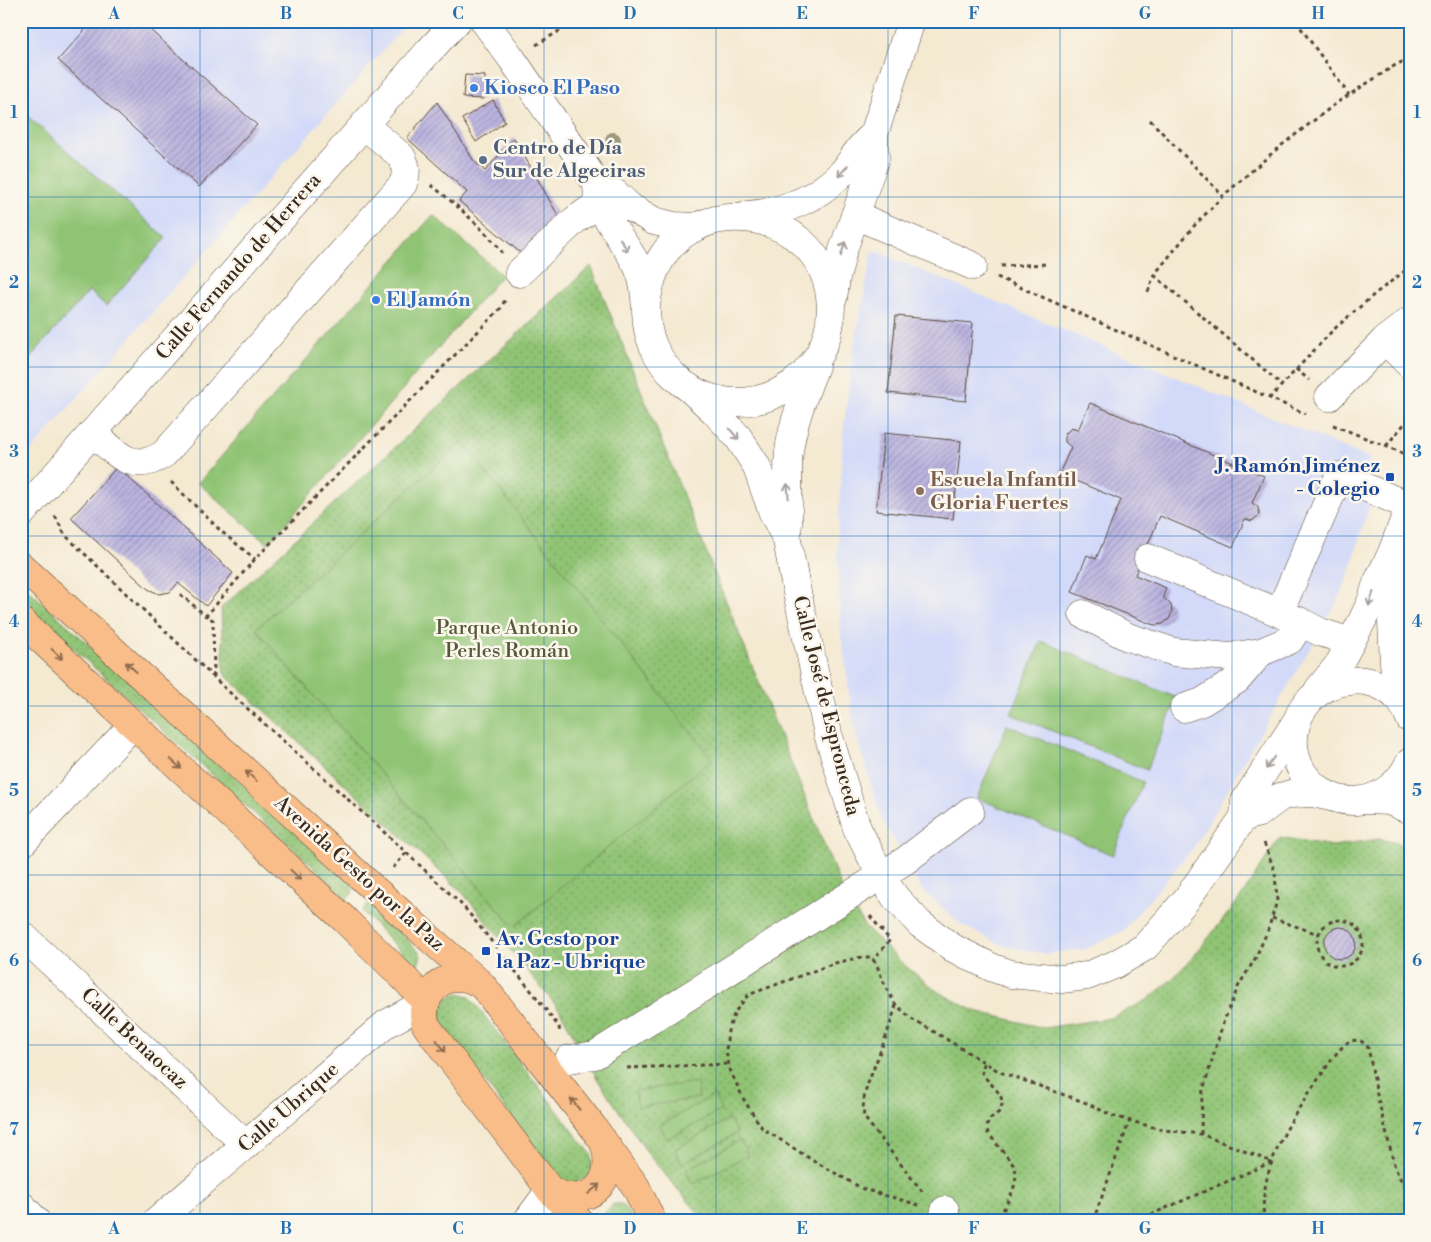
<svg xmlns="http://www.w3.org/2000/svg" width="1431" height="1242" font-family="'Libre Bodoni',serif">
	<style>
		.built { fill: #d2d9f9 }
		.grass { fill: url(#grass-dots); stroke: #66774a }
		.pitch { fill: #90c475; stroke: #66774a }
		.building { fill: url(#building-hatch) }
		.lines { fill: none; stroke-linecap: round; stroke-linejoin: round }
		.minor-casing { stroke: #574739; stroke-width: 29 }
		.major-casing { stroke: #574739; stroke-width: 29 }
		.path { stroke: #574739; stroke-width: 3; stroke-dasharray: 4 4; stroke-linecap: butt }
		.minor { stroke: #fff; stroke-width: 28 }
		.major { stroke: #f8bd89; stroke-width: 28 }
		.tree { fill: #9c997d }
		.oneway { stroke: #a79f9a }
		.oneway2 { stroke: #906c4e }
		.grid { fill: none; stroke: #1f6fb2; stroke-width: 1; stroke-opacity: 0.55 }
		.shop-dot { fill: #3f7fe0; stroke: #fbf7ec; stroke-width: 2 }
		.service-dot { fill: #5c6f8a; stroke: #fbf7ec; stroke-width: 2 }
		.transit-dot { fill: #1a4fb4; stroke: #fbf7ec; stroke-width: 2 }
		.education-dot { fill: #8d6e63; stroke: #fbf7ec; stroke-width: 2 }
		.labels { text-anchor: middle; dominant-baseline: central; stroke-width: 5; stroke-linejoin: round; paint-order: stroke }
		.shop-label { font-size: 20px; font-weight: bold; fill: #366cbe; stroke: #fbf7ec; text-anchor: start }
		.service-label { font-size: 20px; font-weight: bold; fill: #4e5e75; stroke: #fbf7ec; text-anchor: start }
		.street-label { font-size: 20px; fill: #3b2a1e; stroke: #fbf7ec }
		.transit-label { font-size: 20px; font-weight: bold; fill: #164399; stroke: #fbf7ec; text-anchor: end }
		.education-label { font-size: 20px; font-weight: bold; fill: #785e54; stroke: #fbf7ec; text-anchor: start }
		.park-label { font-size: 20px; fill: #545838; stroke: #fbf7ec }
		.neatline { fill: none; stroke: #1f6fb2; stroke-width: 2 }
		.grid-label { font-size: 16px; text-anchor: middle; font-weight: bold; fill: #1f6fb2 }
	</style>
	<defs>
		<pattern id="grass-dots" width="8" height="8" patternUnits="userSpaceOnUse" patternTransform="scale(1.25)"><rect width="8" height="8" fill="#90c475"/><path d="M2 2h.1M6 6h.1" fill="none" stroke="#779f5f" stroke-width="1.8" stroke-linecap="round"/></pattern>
		<pattern id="building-hatch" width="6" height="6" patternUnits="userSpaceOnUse" patternTransform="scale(1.25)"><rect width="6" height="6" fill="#bcb5e1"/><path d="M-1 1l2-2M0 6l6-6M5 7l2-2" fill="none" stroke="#9a93b6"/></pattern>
	</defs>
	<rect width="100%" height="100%" fill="#fbf7ec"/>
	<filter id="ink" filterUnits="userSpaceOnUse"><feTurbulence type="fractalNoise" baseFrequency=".02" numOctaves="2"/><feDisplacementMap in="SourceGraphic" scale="10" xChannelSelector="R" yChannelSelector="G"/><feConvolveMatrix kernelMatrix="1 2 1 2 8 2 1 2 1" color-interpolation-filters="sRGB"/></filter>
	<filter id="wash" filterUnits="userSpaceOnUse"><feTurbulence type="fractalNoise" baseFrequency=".0096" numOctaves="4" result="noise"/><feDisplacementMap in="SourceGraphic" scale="20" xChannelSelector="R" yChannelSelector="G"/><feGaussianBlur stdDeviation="1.12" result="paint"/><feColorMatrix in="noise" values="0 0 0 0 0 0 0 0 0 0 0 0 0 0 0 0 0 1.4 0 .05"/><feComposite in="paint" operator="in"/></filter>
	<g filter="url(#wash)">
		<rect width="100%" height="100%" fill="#f4e9d1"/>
		<!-- built -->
		<g class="built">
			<path d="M24 21H409L21 462V24Z"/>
			<path d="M873 250 1371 459 1353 490 1373 499 1363 525 1352 565 1340 597 1194 847 1123 931 1086 949 1046 954 1001 945 960 924 922 890 881 817 855 732 841 635 837 548 843 433 854 345Z"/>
		</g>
		<!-- grass -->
		<g class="grass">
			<path d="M591 266 842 889 865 927 904 965 940 993 975 1011 1044 1028 1111 1018 1147 1000 1171 980 1194 956 1241 897 1280 837 1333 846 1379 839 1402 844 1410 856V1221H705L651 1158 598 1080 559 1009 461 891 224 674 221 608Z"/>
			<path d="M21 583 352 883C354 891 353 895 346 899L311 865 21 601Z"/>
			<path d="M370 902 419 952 421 956 418 964 412 963 362 911Z"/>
			<path d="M459 993 469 996 591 1154 592 1163 590 1174C577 1184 572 1185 557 1178L441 1023C437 1006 443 998 459 993Z"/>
			<path d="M613 1204H622L635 1221H604C601 1214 609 1209 613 1204Z"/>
		</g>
		<!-- pitch -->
		<g class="pitch">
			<path d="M26 115 166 238 106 306 89 291 21 368V121Z"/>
			<path d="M433 215 502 275 268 544 198 483Z"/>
			<path d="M462 442 712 759 514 927 256 629Z"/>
			<path d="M1041 641 1177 698 1147 770 1011 714Z"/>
			<path d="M1007 725 1143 782 1113 855 977 798Z"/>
			<path d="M697 1082 699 1098 638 1107 635 1091Z"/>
			<path d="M714 1095 721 1110 667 1139 660 1125Z"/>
			<path d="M729 1119 737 1133 682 1164 675 1149Z"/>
			<path d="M740 1140 748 1155 693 1184 686 1170Z"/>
		</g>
		<g id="blocks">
			<!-- building -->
			<g class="building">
				<path d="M93 21H140L257 125 199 187 58 60Z"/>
				<path d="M465 75 485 76 484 99 463 98Z"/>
				<path d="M493 100 505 122 476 142 462 119Z"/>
				<path d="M437 102 474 161 485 171 514 138 559 217 523 255 459 201 467 192 407 138Z"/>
				<path d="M896 316 973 323 966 401 888 393Z"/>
				<path d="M1090 403 1264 476 1252 503 1258 507 1259 515 1252 521 1245 519 1233 547 1160 516 1135 575 1166 588 1163 597 1171 605 1172 612 1169 619 1163 624 1155 625 1151 624 1072 592 1087 555 1096 559 1121 500 1059 474 1071 447 1065 442V434L1071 428 1078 430Z"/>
				<path d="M884 433 961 441 953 519 876 511Z"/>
				<path d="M117 467 233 573 206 606 178 583 170 592 159 594 148 589 71 518Z"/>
				<circle cx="1340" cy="943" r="16"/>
			</g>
		</g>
	</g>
	<g filter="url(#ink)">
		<use href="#blocks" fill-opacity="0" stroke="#574739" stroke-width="1"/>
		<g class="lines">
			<defs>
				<g id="minor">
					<path d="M484 21 512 59 597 184 615 193 630 207 654 221 674 226 697 227"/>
					<path d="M597 184C598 190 597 197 598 203 599 208 605 214 608 219 617 235 630 251 638 267 646 285 645 304 647 323 649 342 660 363 674 376 738 437 841 383 830 296 818 208 693 188 656 268 650 280 648 292 646 305"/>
					<path d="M748 215C784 212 817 198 842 173 848 167 852 158 858 151 862 145 869 139 874 134"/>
					<path d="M855 215 973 266"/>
					<path d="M519 273 575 220 598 204"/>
					<path d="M833 298 836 278 843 250 875 159 874 134 911 21"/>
					<path d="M1385 340 1410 365"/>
					<path d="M688 387 714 411 738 437 756 465 773 513 787 540 795 583 828 734 857 828 881 876 895 897 920 924 953 948 993 968 1011 974 1061 979 1087 976 1114 965 1145 947 1186 900 1244 817 1245 801 1296 722"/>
					<path d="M1329 397 1385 340 1410 321"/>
					<path d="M93 432C116 453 132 475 164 454L403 184C407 173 407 166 401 156L364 125"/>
					<path d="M21 514 429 51 457 21"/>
					<path d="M787 533C791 506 786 479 789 452 792 424 805 392 815 366"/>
					<path d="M1391 555 1395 588 1392 622 1394 662 1396 679 1406 708"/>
					<path d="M1148 558 1301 622 1320 632 1351 642"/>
					<path d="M1279 613 1339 476 1409 506"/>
					<path d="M1083 614 1128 637 1174 652 1229 657 1261 652 1290 640 1301 622"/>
					<path d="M1318 690 1339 664 1362 621 1371 602 1377 583 1391 555 1410 505"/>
					<path d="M1184 708 1202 702 1237 680 1261 652"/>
					<path d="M1410 719C1389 658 1298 674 1294 737 1293 749 1297 763 1303 773 1333 816 1388 807 1410 762"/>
					<path d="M1366 800 1389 801 1410 810"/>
					<path d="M1244 817 1259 813 1280 797 1291 794 1313 793 1331 797"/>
					<path d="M21 844 133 725"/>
					<path d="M21 934 246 1145"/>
					<path d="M569 1059 595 1055 906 860 970 811"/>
					<path d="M21 1205 36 1221"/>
					<path d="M157 1221 386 1024 426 1002"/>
					<path d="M527 1221 550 1190"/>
					<path d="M943 1221 945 1210"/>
				</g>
				<g id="major">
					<path d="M21 566 373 888 482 985 593 1127 636 1187 652 1221"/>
					<path d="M21 621 344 919 405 979 426 1002"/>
					<path d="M482 985C475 981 468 977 460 977 436 977 418 1002 426 1025 428 1028 431 1032 433 1035L550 1190 579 1221"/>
					<path d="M550 1190C587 1211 618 1183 604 1143"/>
				</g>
			</defs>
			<!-- minor casing -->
			<use href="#minor" class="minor-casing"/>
			<!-- major casing -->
			<use href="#major" class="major-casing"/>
			<!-- path -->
			<g class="path">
				<path d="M1296 21 1349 95"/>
				<path d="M536 45 576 21"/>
				<path d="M1150 120 1223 196"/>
				<path d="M431 185C456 204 480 226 501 250L502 253"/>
				<path d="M1001 266 1048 264"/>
				<path d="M1154 275 1282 385"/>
				<path d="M997 277 1306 414"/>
				<path d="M1148 292 1154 275 1194 226 1223 196 1278 148 1338 102 1394 66 1410 58"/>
				<path d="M1296 369 1309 380"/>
				<path d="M1269 399 1333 330 1376 293 1410 267"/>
				<path d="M1333 425 1410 456"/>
				<path d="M1386 446 1410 417"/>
				<path d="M171 482 222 532 255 559"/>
				<path d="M55 516 65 535 227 690 395 842 464 907 537 998 559 1027 560 1033"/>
				<path d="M180 594 206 616"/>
				<path d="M214 677 213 620 206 616 255 559 501 308 506 298"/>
				<path d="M393 868 406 853"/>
				<path d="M870 916 890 940 873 960"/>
				<path d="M1272 918 1318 934"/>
				<circle cx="1340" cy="943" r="23"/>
				<path d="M896 1005C891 1023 885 1040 878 1057 870 1080 861 1093 864 1117L924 1194"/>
				<path d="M984 1063 982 1073C989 1085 1010 1096 999 1112 990 1119 985 1121 988 1133L1015 1167C1019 1187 1006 1204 997 1221"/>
				<path d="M627 1068 729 1064"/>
				<path d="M1201 1134 1202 1094 1223 1023 1239 985 1255 959 1268 930 1277 901 1275 872 1263 840"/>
				<path d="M919 1205 863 1189 809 1158 762 1128 744 1100 730 1070 726 1051 728 1031 735 1012 748 995 835 963 862 957H870L876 963 885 986 896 1005 913 1020 933 1031 1000 1072 1084 1102 1113 1116 1163 1130 1201 1134 1272 1162"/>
				<path d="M1093 1221 1130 1120"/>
				<path d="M1136 1221 1272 1162"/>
				<path d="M1264 1221C1258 1168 1291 1119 1319 1078 1328 1065 1338 1048 1351 1040L1361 1041 1368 1047 1377 1095 1395 1168 1410 1198"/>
			</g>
			<!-- minor -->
			<use href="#minor" class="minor"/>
			<!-- major -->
			<use href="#major" class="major"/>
		</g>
		<!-- trees -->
		<circle class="tree" cx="613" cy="140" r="8"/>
		<!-- one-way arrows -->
		<defs><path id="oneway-shaft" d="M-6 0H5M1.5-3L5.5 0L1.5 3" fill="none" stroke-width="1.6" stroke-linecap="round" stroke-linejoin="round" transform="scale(1.25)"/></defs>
		<g class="oneway">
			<use href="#oneway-shaft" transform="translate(843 171) rotate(131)"/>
			<use href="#oneway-shaft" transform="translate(624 245) rotate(58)"/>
			<use href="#oneway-shaft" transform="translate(843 249) rotate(-73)"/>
			<use href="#oneway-shaft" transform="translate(734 434) rotate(50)"/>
			<use href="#oneway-shaft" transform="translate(788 491) rotate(-95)"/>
			<use href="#oneway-shaft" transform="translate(1371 599) rotate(109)"/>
			<use href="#oneway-shaft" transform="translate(1270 763) rotate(123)"/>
		</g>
		<g class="oneway2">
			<use href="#oneway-shaft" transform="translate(57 654) rotate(43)"/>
			<use href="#oneway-shaft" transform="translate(131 667) rotate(-138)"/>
			<use href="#oneway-shaft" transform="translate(176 764) rotate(43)"/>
			<use href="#oneway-shaft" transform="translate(251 776) rotate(-138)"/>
			<use href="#oneway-shaft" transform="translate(296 875) rotate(43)"/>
			<use href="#oneway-shaft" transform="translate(441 1046) rotate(53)"/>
			<use href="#oneway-shaft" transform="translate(575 1104) rotate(-128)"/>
			<use href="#oneway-shaft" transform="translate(594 1189) rotate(-40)"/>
		</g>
	</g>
	<!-- grid -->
	<path class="grid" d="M200 21V1221M372 21V1221M544 21V1221M716 21V1221M888 21V1221M1060 21V1221M1232 21V1221M21 197H1410M21 367H1410M21 536H1410M21 706H1410M21 875H1410M21 1045H1410"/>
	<!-- markers -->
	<g class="shop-dot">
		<circle cx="474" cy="88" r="5"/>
		<circle cx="376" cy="300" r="5"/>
	</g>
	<circle class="service-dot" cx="483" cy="160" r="5"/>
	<g class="transit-dot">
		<rect x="1385" y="472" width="10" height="10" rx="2.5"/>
		<rect x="481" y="946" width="10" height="10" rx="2.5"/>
	</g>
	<circle class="education-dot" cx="920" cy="491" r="5"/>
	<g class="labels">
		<!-- shop labels -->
		<g class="shop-label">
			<text x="484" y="88">Kiosco El Paso</text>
			<text x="386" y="300">El Jamón</text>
		</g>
		<!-- service labels -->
		<g class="service-label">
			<text x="493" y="148">Centro de Día<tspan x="493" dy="23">Sur de Algeciras</tspan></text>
		</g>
		<!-- street labels -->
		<g class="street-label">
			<text transform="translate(239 267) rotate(-49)">Calle Fernando de Herrera</text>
			<text transform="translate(826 706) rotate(76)">Calle José de Espronceda</text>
			<text transform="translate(359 874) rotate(42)">Avenida Gesto por la Paz</text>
			<text transform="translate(134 1039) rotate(43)">Calle Benaocaz</text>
			<text transform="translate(289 1108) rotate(-41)">Calle Ubrique</text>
		</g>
		<!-- transit labels -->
		<g class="transit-label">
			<text x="1380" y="466">J. Ramón Jiménez<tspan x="1380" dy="23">- Colegio</tspan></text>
			<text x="496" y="939" text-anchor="start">Av. Gesto por<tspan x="496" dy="23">la Paz - Ubrique</tspan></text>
		</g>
		<!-- education labels -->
		<g class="education-label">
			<text x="930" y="480">Escuela Infantil<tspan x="930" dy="23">Gloria Fuertes</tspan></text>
		</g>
		<!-- park labels -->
		<g class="park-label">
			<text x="507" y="628">Parque Antonio<tspan x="507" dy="23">Perles Román</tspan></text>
		</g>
	</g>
	<!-- margin -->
	<rect width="1431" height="1242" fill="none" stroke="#fbf7ec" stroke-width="55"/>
	<rect x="28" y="28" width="1376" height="1186" class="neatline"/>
	<g class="grid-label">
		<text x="114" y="19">A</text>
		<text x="286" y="19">B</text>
		<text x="458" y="19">C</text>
		<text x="630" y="19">D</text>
		<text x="802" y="19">E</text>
		<text x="974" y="19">F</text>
		<text x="1145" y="19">G</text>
		<text x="1318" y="19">H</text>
		<text x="14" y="118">1</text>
		<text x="1417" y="118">1</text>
		<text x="14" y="288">2</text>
		<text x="1417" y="288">2</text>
		<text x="14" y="457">3</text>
		<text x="1417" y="457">3</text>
		<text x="14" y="627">4</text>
		<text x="1417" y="627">4</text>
		<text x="14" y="796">5</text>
		<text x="1417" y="796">5</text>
		<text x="14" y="966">6</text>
		<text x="1417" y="966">6</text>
		<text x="14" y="1135">7</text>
		<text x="1417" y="1135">7</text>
		<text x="114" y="1234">A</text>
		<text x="286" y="1234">B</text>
		<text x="458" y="1234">C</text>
		<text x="630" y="1234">D</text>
		<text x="802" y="1234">E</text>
		<text x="974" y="1234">F</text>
		<text x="1145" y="1234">G</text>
		<text x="1318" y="1234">H</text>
	</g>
</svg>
